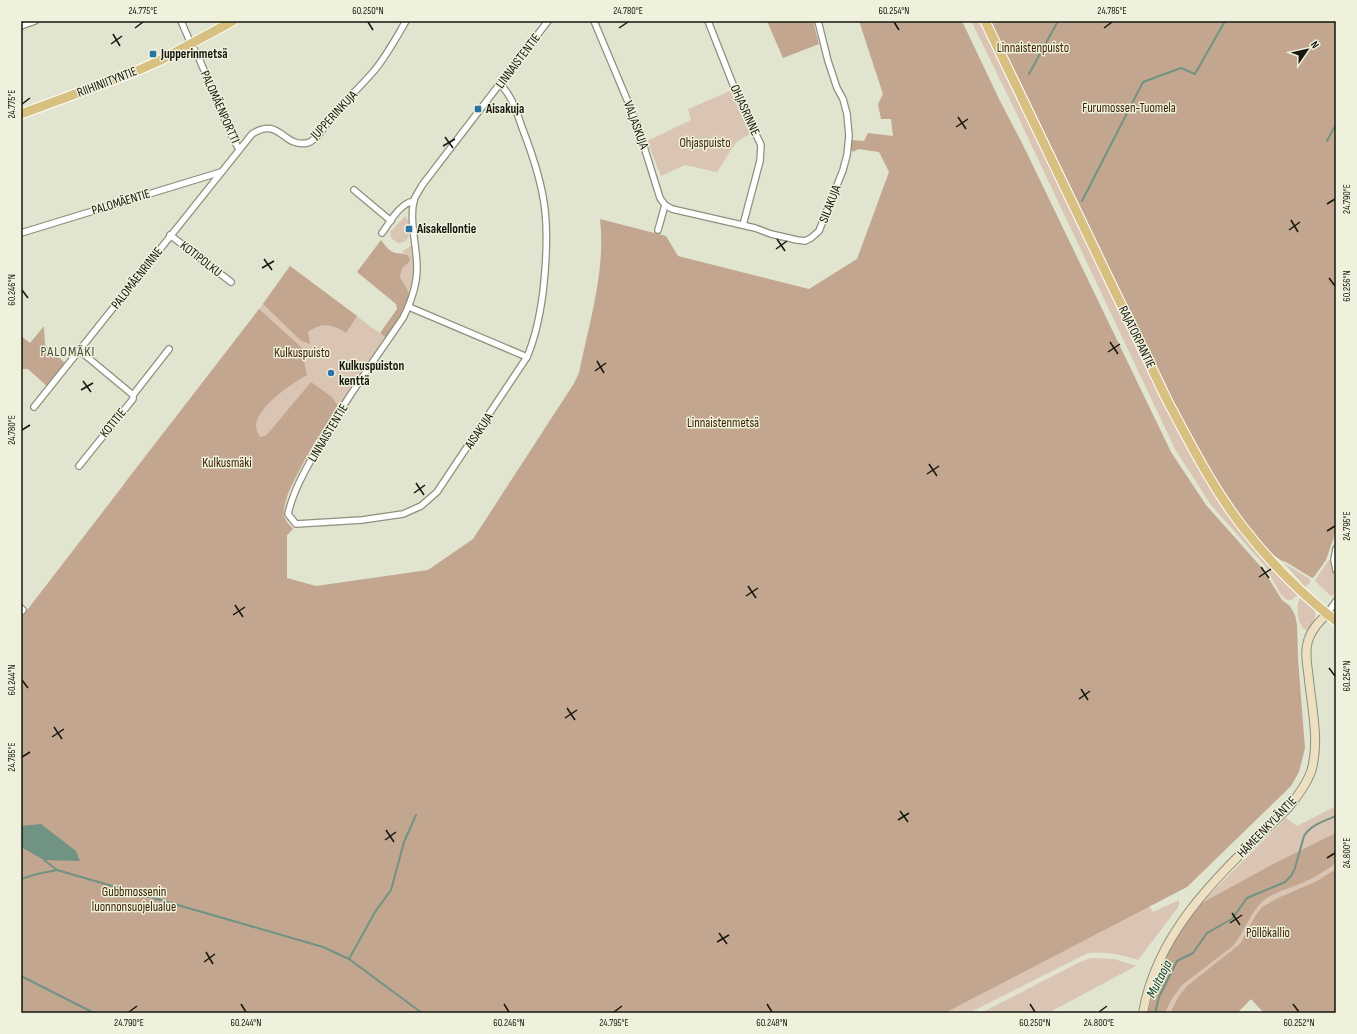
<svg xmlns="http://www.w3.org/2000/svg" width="1357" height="1034" font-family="'Sofia Sans Condensed',sans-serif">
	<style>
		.green { fill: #dac5b4 }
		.forest { fill: #c2a68f }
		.water { fill: #709383 }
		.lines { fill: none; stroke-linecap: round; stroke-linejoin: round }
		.stream { stroke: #709383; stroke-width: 2 }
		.street-casing { stroke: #8d907d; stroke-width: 8 }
		.secondary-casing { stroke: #8d907d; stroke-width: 10 }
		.primary-casing { stroke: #fff; stroke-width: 11 }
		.street { stroke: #fff; stroke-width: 5.5 }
		.secondary { stroke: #ece0c0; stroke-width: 8 }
		.primary { stroke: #d8c081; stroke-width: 9 }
		.ticks { fill: none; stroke: #15160e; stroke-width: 1.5 }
		.poi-dot { fill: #2773a6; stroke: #eff1dc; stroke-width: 1.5 }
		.labels { text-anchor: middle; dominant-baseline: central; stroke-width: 3; stroke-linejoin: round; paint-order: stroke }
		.park-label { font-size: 13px; fill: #3f2204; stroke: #eff1dc }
		.poi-label { font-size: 13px; font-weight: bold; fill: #15160e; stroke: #eff1dc; text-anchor: start }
		.street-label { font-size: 13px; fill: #15160e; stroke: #eff1dc }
		.neighbourhood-label { font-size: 14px; letter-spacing: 1px; fill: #4a4c3b; stroke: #eff1dc }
		.water-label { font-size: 14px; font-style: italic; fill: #063928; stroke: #eff1dc }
		.neatline { fill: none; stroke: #15160e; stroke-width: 1.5 }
		.ticks-label { font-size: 10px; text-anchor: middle; fill: #15160e }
	</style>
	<rect width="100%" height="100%" fill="#e1e4cf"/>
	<!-- green -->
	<g class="green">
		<path d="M971 21H980L1177 428 1200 470 1299 594 1292 600H1287L1281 595 1265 566 1211 505 1175 449 1011 102Z"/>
		<path d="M730 91 750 134 736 142 717 172 685 165 661 176 647 141 691 120 688 109Z"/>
		<path d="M405 216 408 220C408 231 413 242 398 243L391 238 390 232Z"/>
		<path d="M413 244 415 265 409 295 407 289 400 277 402 268 408 255 402 252Z"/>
		<path d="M290 266 386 338 315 442 288 494 284 515 287 522 293 529 287 535V578L125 482 252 319Z"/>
		<path d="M1329 560H1331C1333 572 1340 587 1332 597L1316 582 1315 580Z"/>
		<path d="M1285 564H1286L1310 579V583L1305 587Z"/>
		<path d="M1301 596C1315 609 1321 612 1309 630L1304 629C1297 622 1295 604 1301 596Z"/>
		<path d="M1336 806V1013H1264L1251 999 1237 1013H1148L1150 1003 1200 904 1286 818 1297 826Z"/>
		<path d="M1179 900V906L1138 960C1121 955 1106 951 1088 953L969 1013H945L1149 906 1153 912Z"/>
		<path d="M1091 958 1114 959 1136 966 1048 1013H981L1080 962Z"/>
	</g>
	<!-- forest -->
	<g class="forest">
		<path d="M767 21H813L819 44 783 58Z"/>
		<path d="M859 21H962L999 99 1023 145 1171 452 1206 505 1262 568 1282 600 1290 606 1295 615 1297 625 1298 659 1305 748 1299 772 1291 786 1187 887 945 1013H21V618L259 309 301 347 307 375C291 384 258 406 256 425 256 430 258 433 260 437L265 436 271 430 311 382 332 397 338 406C326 425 278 496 284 517 286 522 290 525 293 529L287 535V578L316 586 428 570 473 539 573 385 579 373C589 323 606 271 600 219L666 236 678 256 809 289 857 259 889 172 879 152 858 149 853 152 850 148 851 140 864 141 868 133 893 136 891 119H881L878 104 883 94Z"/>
		<path d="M990 21H1336V531L1326 560 1314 577 1312 578 1286 562C1264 558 1215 480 1203 459 1171 402 1144 342 1116 283 1074 195 1033 108 990 21Z"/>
		<path d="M381 240C385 245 389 252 396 253 401 254 402 253 408 255L410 261 402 268 400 277C403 283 408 288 409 295 409 306 392 327 386 338L380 333 397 309 396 304 357 272Z"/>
		<path d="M290 266 357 316 346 333C332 324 322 322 308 332L310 344 302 341 296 336 263 304Z"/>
		<path d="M44 326 45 345 65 363 48 387 28 369H21V336L30 343Z"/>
		<path d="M1336 833V863C1326 870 1316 877 1304 882 1294 887 1272 893 1264 900 1250 912 1245 931 1233 946L1182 985 1171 1000 1165 1013H1148L1156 980 1165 959 1175 939 1200 904 1275 863Z"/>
		<path d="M1336 869V1013H1264L1251 999 1237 1013H1170L1179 996 1187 986 1240 944 1256 915 1262 907 1278 898 1317 881Z"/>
	</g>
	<!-- water -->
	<path class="water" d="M41 824 76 851 80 861 44 860 21 847V826Z"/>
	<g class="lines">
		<!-- stream -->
		<g class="stream">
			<path d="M1029 74 1058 21"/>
			<path d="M1327 141 1336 124"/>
			<path d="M1082 201 1143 82 1181 68 1195 74 1225 21"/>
			<path d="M44 860 57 870 323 947 349 959 422 1013"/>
			<path d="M21 879 37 874 57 870"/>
			<path d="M349 959 375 912 391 890 404 842 416 815"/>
			<path d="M21 976 94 1013"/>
			<path d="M1155 1013 1159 997 1177 961 1193 953 1207 933 1232 919 1247 898 1285 882 1291 876 1295 868 1304 836C1311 825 1324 821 1336 816"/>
		</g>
		<defs>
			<g id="street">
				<path d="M181 21 191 44 198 56 233 139 239 149"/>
				<path d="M594 21 636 121 660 198 665 205 658 230"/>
				<path d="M708 21 736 92 761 145 760 161 743 225"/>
				<path d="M21 26 35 21"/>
				<path d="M500 84C513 97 517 114 523 130 533 156 542 183 545 210 548 237 546 265 543 292 540 315 536 336 527 357L437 492 421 506 403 514 362 520 296 524 288 514C293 492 304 472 315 453 341 406 373 362 403 318 411 302 417 285 417 268 417 247 409 220 414 200 416 195 420 189 423 184L548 21"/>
				<path d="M354 190 391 221"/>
				<path d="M665 205 672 209 755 228 771 234 797 240 805 241 811 238 819 231 843 170 847 155 849 136 847 114 843 99 837 88 828 61 818 21"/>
				<path d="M21 233 221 172"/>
				<path d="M382 233C390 222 400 203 414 201"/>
				<path d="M170 235 231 282"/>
				<path d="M409 307 527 357"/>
				<path d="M133 395 169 349"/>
				<path d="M34 407 252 134C280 116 283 148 307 143 317 141 329 120 335 112 348 98 361 86 373 72 386 57 396 38 406 21"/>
				<path d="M79 466 133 399V395L80 351"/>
				<path d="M1336 549 1334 560 1336 570"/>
				<path d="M21 608 23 610 21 612"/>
				<path d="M1327 614 1336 601"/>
			</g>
			<path id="secondary" d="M1143 1013C1158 925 1228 867 1288 808 1297 797 1306 785 1311 772 1320 742 1312 710 1309 680 1308 668 1304 653 1308 641 1311 630 1319 622 1327 614"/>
			<g id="primary">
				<path d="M985 21 1167 400C1190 443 1212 487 1242 526 1269 561 1301 594 1336 621"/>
				<path d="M21 114 132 73 159 61 233 21"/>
			</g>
		</defs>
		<!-- street casing -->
		<use href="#street" class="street-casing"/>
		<!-- secondary casing -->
		<use href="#secondary" class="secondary-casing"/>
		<!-- primary casing -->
		<use href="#primary" class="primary-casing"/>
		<!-- street -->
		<use href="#street" class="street"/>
		<!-- secondary -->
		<use href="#secondary" class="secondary"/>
		<!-- primary -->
		<use href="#primary" class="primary"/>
	</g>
	<!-- ticks -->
	<path class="ticks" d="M368 22 373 30M894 22 899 30M135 28 143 22M619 28 628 22M1104 28 1112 22M113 34 120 46M111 44 122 36M22 104 30 98M958 117 966 129M956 127 968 119M445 137 453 148M443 146 455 139M1327 204 1335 199M1291 220 1298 232M1289 230 1300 222M777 239 785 251M776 249 787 241M264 259 272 270M262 268 274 261M1329 278 1335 286M22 290 28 298M1110 342 1118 354M1108 352 1120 344M597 361 604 373M595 371 606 363M83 381 91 392M81 390 93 383M22 430 30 425M929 464 937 476M927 474 939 466M416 483 424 495M414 493 425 485M1327 531 1335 526M1261 567 1269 578M1259 577 1271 569M748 586 756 598M746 596 758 588M235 605 243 617M233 615 245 607M1329 668 1335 676M22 680 28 688M1081 689 1088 700M1079 699 1090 691M567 708 575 720M565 718 577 710M54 727 62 739M52 737 64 729M22 757 30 752M900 811 908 822M898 820 909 813M386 830 394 842M385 840 396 832M1327 858 1335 853M1232 913 1240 925M1230 923 1242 915M719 933 727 944M717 942 729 935M206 952 213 964M204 962 215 954M241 1004 246 1012M504 1004 509 1012M767 1004 772 1012M1030 1004 1035 1012M1293 1004 1299 1012M129 1012 137 1006M614 1012 622 1006M1099 1012 1107 1006"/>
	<!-- markers -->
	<g class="poi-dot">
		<rect x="149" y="50" width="8" height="8" rx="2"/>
		<rect x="474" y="105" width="8" height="8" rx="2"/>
		<rect x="405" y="225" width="8" height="8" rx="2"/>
		<circle cx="331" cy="373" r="4"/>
	</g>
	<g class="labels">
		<!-- park labels -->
		<g class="park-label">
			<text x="1033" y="48">Linnaistenpuisto</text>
			<text x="1129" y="108">Furumossen-Tuomela</text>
			<text x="705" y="143">Ohjaspuisto</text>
			<text x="302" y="353">Kulkuspuisto</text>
			<text x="723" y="423">Linnaistenmetsä</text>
			<text x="227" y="463">Kulkusmäki</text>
			<text x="134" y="892">Gubbmossenin<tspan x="134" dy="15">luonnonsuojelualue</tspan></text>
			<text x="1268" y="933">Pöllökallio</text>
		</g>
		<!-- poi labels -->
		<g class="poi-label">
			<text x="161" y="54">Jupperinmetsä</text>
			<text x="486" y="109">Aisakuja</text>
			<text x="417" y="229">Aisakellontie</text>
			<text x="339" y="366">Kulkuspuiston<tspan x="339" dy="15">kenttä</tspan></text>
		</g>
		<!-- street labels -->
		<g class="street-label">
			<text transform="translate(518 61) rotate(-53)">LINNAISTENTIE</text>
			<text transform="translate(107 82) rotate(-21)">RIIHINIITYNTIE</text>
			<text transform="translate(220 107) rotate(66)">PALOMÄENPORTTI</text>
			<text transform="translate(745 110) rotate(66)">OHJASRINNE</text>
			<text transform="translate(334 115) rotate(-47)">JUPPERINKUJA</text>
			<text transform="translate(636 125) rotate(70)">VALJASKUJA</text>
			<text transform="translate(121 202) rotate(-17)">PALOMÄENTIE</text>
			<text transform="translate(830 204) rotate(-69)">SILAKUJA</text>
			<text transform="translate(201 259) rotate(38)">KOTIPOLKU</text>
			<text transform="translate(137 278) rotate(-52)">PALOMÄENRINNE</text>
			<text transform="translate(1137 337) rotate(64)">RAJATORPANTIE</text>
			<text transform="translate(113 423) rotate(-51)">KOTITIE</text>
			<text transform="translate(479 431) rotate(-56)">AISAKUJA</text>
			<text transform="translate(328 433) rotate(-59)">LINNAISTENTIE</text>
			<text transform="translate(1267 827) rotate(-46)">HÄMEENKYLÄNTIE</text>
		</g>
		<!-- neighbourhood labels -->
		<g class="neighbourhood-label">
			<text x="68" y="351">PALOMÄKI</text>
		</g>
		<!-- water labels -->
		<g class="water-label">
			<text transform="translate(1159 979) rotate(-63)">Multaoja</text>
		</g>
	</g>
	<!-- border -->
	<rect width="1357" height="1034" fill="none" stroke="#eff1dc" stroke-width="44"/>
	<!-- north arrow -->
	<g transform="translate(1307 50) rotate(56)" stroke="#eff1dc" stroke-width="3" paint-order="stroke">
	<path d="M0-3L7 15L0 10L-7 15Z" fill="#15160e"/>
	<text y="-6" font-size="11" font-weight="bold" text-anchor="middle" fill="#15160e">N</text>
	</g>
	<rect x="22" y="22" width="1313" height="990" class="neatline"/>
	<g class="ticks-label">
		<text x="143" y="14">24.775°E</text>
		<text x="368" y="14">60.250°N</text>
		<text x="628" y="14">24.780°E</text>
		<text x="894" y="14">60.254°N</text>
		<text x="1112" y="14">24.785°E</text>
		<text transform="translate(11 104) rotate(-90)" y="4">24.775°E</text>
		<text transform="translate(1346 199) rotate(-90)" y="4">24.790°E</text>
		<text transform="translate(1346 286) rotate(-90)" y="4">60.256°N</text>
		<text transform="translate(11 290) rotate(-90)" y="4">60.246°N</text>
		<text transform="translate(11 430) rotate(-90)" y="4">24.780°E</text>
		<text transform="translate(1346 526) rotate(-90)" y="4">24.795°E</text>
		<text transform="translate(1346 676) rotate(-90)" y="4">60.254°N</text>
		<text transform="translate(11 680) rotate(-90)" y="4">60.244°N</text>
		<text transform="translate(11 757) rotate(-90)" y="4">24.785°E</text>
		<text transform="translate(1346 853) rotate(-90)" y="4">24.800°E</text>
		<text x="129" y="1026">24.790°E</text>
		<text x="246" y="1026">60.244°N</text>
		<text x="509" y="1026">60.246°N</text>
		<text x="614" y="1026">24.795°E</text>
		<text x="772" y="1026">60.248°N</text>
		<text x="1035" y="1026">60.250°N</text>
		<text x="1099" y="1026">24.800°E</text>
		<text x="1299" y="1026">60.252°N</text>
	</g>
</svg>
